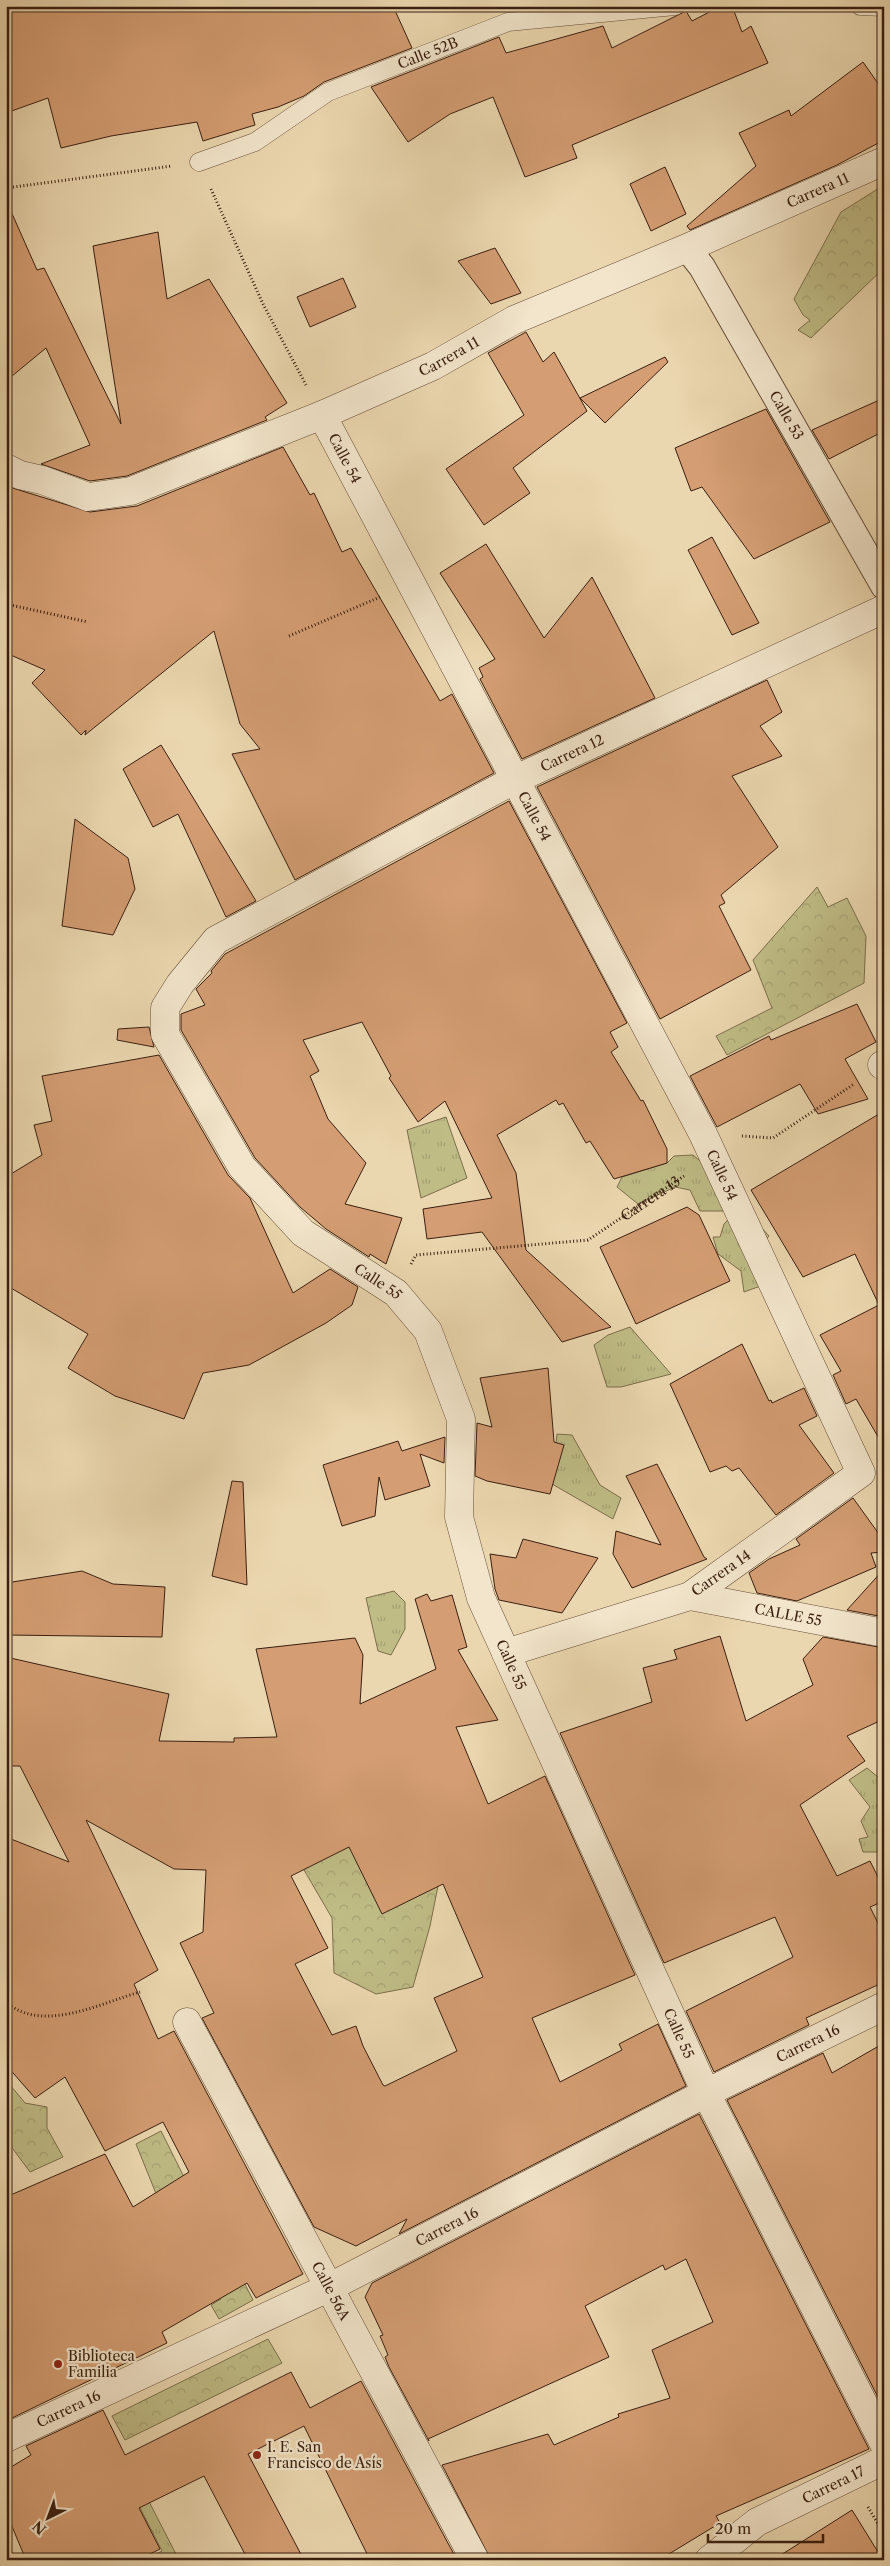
<svg xmlns="http://www.w3.org/2000/svg" width="890" height="2566" font-family="'Libre Caslon Text',serif">
	<style>
		.grass { fill: url(#grass-tufts); stroke: #7c6e4b }
		.forest { fill: url(#forest-crowns); stroke: #7c6e4b }
		.building { fill: #d49d73; stroke: #3a1f10; fill-rule: evenodd }
		.lines { fill: none; stroke-linecap: round; stroke-linejoin: round }
		.service-casing { stroke: #664d38; stroke-width: 19 }
		.pedestrian-casing { stroke: #664d38; stroke-width: 28 }
		.minor-casing { stroke: #664d38; stroke-width: 29 }
		.tertiary-casing { stroke: #664d38; stroke-width: 29 }
		.path { stroke: #3a1f10; stroke-width: 3; stroke-dasharray: 1 2.5; stroke-linecap: butt }
		.service { stroke: #f2e5cb; stroke-width: 18 }
		.pedestrian { stroke: #f2e5cb; stroke-width: 26 }
		.minor { stroke: #f2e5cb; stroke-width: 28 }
		.tertiary { stroke: #f2e5cb; stroke-width: 28 }
		.poi-dot { fill: #8f2418; stroke: #f2e5cb; stroke-width: 2 }
		.labels { text-anchor: middle; dominant-baseline: central; stroke-width: 4.5; stroke-linejoin: round; paint-order: stroke }
		.street-label { font-size: 14px; fill: #3a1f10; stroke: #f2e5cb }
		.poi-label { font-size: 14px; fill: #3a1f10; stroke: #f2e5cb; text-anchor: start }
	</style>
	<defs>
		<pattern id="grass-tufts" width="24" height="20" patternUnits="userSpaceOnUse" patternTransform="scale(1.25)"><rect width="24" height="20" fill="#bfbc86"/><path d="M3 7l-1-3M5 7V3M7 7l1-3M15 17l-1-3M17 17v-4M19 17l1-3" fill="none" stroke="#a5a173"/></pattern>
		<pattern id="forest-crowns" width="20" height="18" patternUnits="userSpaceOnUse" patternTransform="scale(1.25)"><rect width="20" height="18" fill="#bfbc86"/><path d="M2 6a3 3 0 1 1 6 0M12 15a3 3 0 1 1 6 0" fill="none" stroke="#a5a173"/></pattern>
	</defs>
	<rect width="100%" height="100%" fill="#ebd7af"/>
	<filter id="stains"><feTurbulence type="fractalNoise" baseFrequency=".004" numOctaves="4"/><feColorMatrix values="0 0 0 0 .2 0 0 0 0 .09 0 0 0 0 .02 0 0 0 .5 -.17"/></filter>
	<radialGradient id="worn" r=".72"><stop offset=".6" stop-color="#630" stop-opacity="0"/><stop offset="1" stop-color="#630" stop-opacity=".3"/></radialGradient>
	<!-- grass -->
	<g class="grass">
		<path d="M446 1117 467 1178 421 1198 407 1130Z"/>
		<path d="M693 1155 705 1165 733 1199 723 1211H700L690 1190 675 1187 638 1204 617 1187 622 1177 667 1163 674 1156Z"/>
		<path d="M736 1211 751 1216 769 1236 763 1243 766 1284 744 1292 741 1271 718 1254 713 1237H720L724 1224Z"/>
		<path d="M630 1327 671 1374 621 1387H607L594 1345 608 1335Z"/>
		<path d="M557 1434 572 1435 600 1485 621 1498 613 1519 552 1484Z"/>
		<path d="M394 1591 405 1602V1629L391 1655 378 1651 366 1598Z"/>
		<path d="M867 1768 884 1782 883 1852H863L859 1839 868 1837 861 1821 870 1807 849 1780Z"/>
		<path d="M141 2486 179 2560H145L162 2551 131 2490Z"/>
	</g>
	<!-- forest -->
	<g class="forest">
		<path d="M884 185V268L811 338 798 330 810 320 803 315 794 299 841 212Z"/>
		<path d="M817 887 828 907 847 898 866 936 864 983 727 1055 716 1036 772 1008 753 960Z"/>
		<path d="M324 1838 443 1861 430 1926 413 1987 376 1994 334 1973 332 1918 304 1870Z"/>
		<path d="M11 2086 25 2103 47 2107V2128L63 2157 30 2172 10 2145 6 2146V2089Z"/>
		<path d="M161 2131 189 2187 159 2201 136 2144Z"/>
		<path d="M211 2217 253 2300 219 2319 211 2305 221 2299 216 2289Z"/>
		<path d="M268 2339 282 2363 125 2440 112 2416Z"/>
	</g>
	<!-- building -->
	<g class="building">
		<path d="M6 6H393L412 48 324 82 304 96 278 107 252 114 255 125 203 141 197 122 111 136 61 148 48 98 6 113Z"/>
		<path d="M721 6H732L742 32 751 26 768 63 572 145 577 158 525 177 493 97 450 114 408 142 371 87 499 37 506 53 603 26 612 48 686 11 692 21Z"/>
		<path d="M863 62 884 92V140L837 165 690 230 687 226 756 166 739 133 789 110 791 116Z"/>
		<path d="M665 167 686 214 651 231 630 184Z"/>
		<path d="M6 200 37 270 44 268 121 424 93 246 158 232 167 299 209 279 287 403 265 417 267 420 127 476 90 481 41 464 90 445 46 348 6 381Z"/>
		<path d="M495 248 521 293 491 304 458 261Z"/>
		<path d="M343 278 356 307 310 327 297 297Z"/>
		<path d="M526 332 543 362 554 352 587 411 513 468 530 493 484 525 446 469 524 415 488 353Z"/>
		<path d="M665 357 668 362 605 423 580 398Z"/>
		<path d="M884 398V431L829 459 812 430Z"/>
		<path d="M766 409 830 522 754 559 702 487 691 491 675 448Z"/>
		<path d="M283 447 310 495 314 493 342 552 351 548 440 701 452 694 494 773 295 880 232 754 260 749 240 724 214 631 85 735 86 730 81 735 32 683 45 670 6 653V486L90 512 137 506Z"/>
		<path d="M712 537 759 623 732 635 688 550Z"/>
		<path d="M486 544 544 638 592 577 655 698 522 759 480 679 483 677 479 668 495 659 440 573Z"/>
		<path d="M767 680 782 712 760 726 782 756 732 776 778 847 721 895 725 903 719 906 751 970 660 1019 537 787Z"/>
		<path d="M161 745 256 901 226 917 178 814 153 827 123 769Z"/>
		<path d="M509 801 627 1023 610 1032 618 1047 611 1052 641 1101 643 1100 667 1149V1163L614 1179 590 1141 586 1143 563 1103 559 1105 556 1100 497 1135 516 1173 526 1250 611 1327 562 1342 482 1232 427 1239 423 1209 492 1198 445 1101 418 1122 389 1078 391 1076 362 1022 303 1040 319 1071 310 1076 328 1119 366 1163 345 1204 402 1218 386 1264 370 1254 369 1257 326 1229 300 1207 255 1158 181 1030V1014L205 1005 196 989 212 973 211 971 225 954Z"/>
		<path d="M75 819 128 858 135 889 113 935 62 926Z"/>
		<path d="M857 1004 876 1042 845 1059 868 1099 818 1114 800 1084 717 1127 690 1076 769 1036 771 1040Z"/>
		<path d="M149 1027 154 1047 117 1040 118 1029Z"/>
		<path d="M159 1055 228 1175 250 1198 293 1293 330 1269 358 1287 352 1305 326 1323 249 1365 203 1373 184 1419 115 1396 68 1368 88 1334 6 1285V1177L42 1155 34 1125 52 1121 42 1076Z"/>
		<path d="M884 1111V1447L856 1399 846 1404 833 1375 841 1371 820 1335 879 1305 855 1254 803 1277 751 1190Z"/>
		<path d="M687 1207 699 1215 730 1281 636 1324 600 1247Z"/>
		<path d="M742 1344 769 1401 771 1400 772 1403 804 1388 817 1416 799 1425 834 1473 776 1515 739 1468 732 1471 726 1466 710 1472 670 1384Z"/>
		<path d="M548 1368 554 1442 564 1445 550 1494 487 1481 475 1476 477 1423 492 1427 480 1378Z"/>
		<path d="M445 1437 444 1463 420 1454 430 1486 385 1500 379 1477 375 1516 342 1526 323 1465 398 1441 402 1451Z"/>
		<path d="M657 1464 704 1557 707 1559 632 1588 613 1554 616 1531 661 1545 626 1476Z"/>
		<path d="M232 1481 243 1482 247 1585 212 1576Z"/>
		<path d="M853 1498 884 1541V1552L871 1553 876 1567 797 1601 757 1593 749 1573 769 1559 800 1545 796 1539Z"/>
		<path d="M523 1539 598 1558 562 1613 499 1600 495 1589 490 1554 516 1558Z"/>
		<path d="M884 1569V1617L847 1610Z"/>
		<path d="M82 1571 113 1584 165 1587 162 1637 6 1635V1583Z"/>
		<path d="M427 1594 431 1601 452 1595 467 1647 458 1650 498 1720 456 1727 488 1804 545 1776 635 1975 532 2018 560 2082 622 2050 619 2044 658 2024 686 2086 399 2234 407 2219 356 2246 314 2227 202 2018 214 2013 180 1943 203 1932 206 1870 174 1869 86 1820 158 1970 134 1984 158 2039 174 2031 303 2274 256 2298 247 2283 162 2332 167 2343 10 2419 6 2411V2197L105 2154 133 2207 189 2172 163 2122 105 2151 65 2077 35 2098 6 2065V1837L69 1862 20 1766H6V1657L169 1694 159 1741 234 1742V1738L277 1737 256 1649 355 1638 363 1655 360 1704 436 1669 415 1599ZM349 1847 382 1914 443 1884 483 1977 434 1998 457 2051 385 2086 383 2085 363 2046 356 2026 332 2035 295 1964 328 1948 291 1876Z"/>
		<path d="M720 1636 746 1721 813 1685 803 1659 823 1637 884 1648V1719L847 1736 865 1761 800 1805 837 1876 870 1861 884 1889V1901L870 1907 884 1935V1982L806 2018 809 2025 714 2072 686 2011 793 1957 775 1917 664 1963 560 1733 652 1702 643 1668 677 1659 674 1650Z"/>
		<path d="M884 2043V2409L727 2100 823 2053 832 2073Z"/>
		<path d="M699 2114 869 2449 716 2516 720 2523 659 2560H491L442 2465 548 2434 554 2445 619 2417 618 2414 670 2398 652 2350 713 2322 686 2259 665 2270 663 2265 585 2306 609 2357 428 2439 429 2441 389 2367 385 2357 388 2355 380 2336 383 2335 365 2297 372 2283Z"/>
		<path d="M291 2372 310 2408 361 2381 457 2560H370L304 2426 248 2454 304 2560H248L204 2476 139 2508 160 2549 138 2560H26L6 2512V2470L31 2455 26 2446 103 2410 125 2455Z"/>
		<path d="M852 2510 883 2560H773Z"/>
	</g>
	<g class="lines">
		<defs>
			<g id="service">
				<path d="M860 6 884 7"/>
				<path id="s2" d="M199 162 255 142 328 92 508 22 675 6"/>
			</g>
			<g id="pedestrian">
				<path id="s3" d="M687 248 702 267 884 586"/>
			</g>
			<g id="minor">
				<path id="s4" d="M322 415 703 1134 861 1473 690 1596 506 1653"/>
				<path id="s5" d="M6 468 20 475 42 480 88 497 131 491 322 415 433 366 514 320 687 248 884 161"/>
				<path id="s6" d="M884 609 514 780 216 940 180 984 165 1008V1034L242 1167 303 1233 396 1293 428 1331 461 1419 459 1517 481 1598 706 2093 884 2006"/>
				<path d="M882 1065 884 1064"/>
				<path id="s7" d="M690 1596 884 1633"/>
				<path id="s8" d="M187 2022 475 2560"/>
				<path id="s9" d="M709 2560 757 2522 884 2460"/>
			</g>
			<g id="tertiary">
				<path id="s10" d="M6 2438 330 2287 706 2093 884 2444"/>
			</g>
		</defs>
		<!-- service casing -->
		<use href="#service" class="service-casing"/>
		<!-- pedestrian casing -->
		<use href="#pedestrian" class="pedestrian-casing"/>
		<!-- minor casing -->
		<use href="#minor" class="minor-casing"/>
		<!-- tertiary casing -->
		<use href="#tertiary" class="tertiary-casing"/>
		<!-- path -->
		<g class="path">
			<path d="M6 188 172 166"/>
			<path d="M211 189 263 304 306 385"/>
			<path d="M6 604 88 622"/>
			<path d="M289 636 380 597"/>
			<path d="M742 1136 773 1138 854 1084"/>
			<path id="s1" d="M411 1264 416 1255 588 1240 684 1176"/>
			<path d="M6 2002C42 2034 101 2003 140 1992"/>
			<path d="M868 2507 884 2534"/>
		</g>
		<!-- service -->
		<use href="#service" class="service"/>
		<!-- pedestrian -->
		<use href="#pedestrian" class="pedestrian"/>
		<!-- minor -->
		<use href="#minor" class="minor"/>
		<!-- tertiary -->
		<use href="#tertiary" class="tertiary"/>
	</g>
	<!-- markers -->
	<g class="poi-dot">
		<circle cx="58" cy="2364" r="5"/>
		<circle cx="257" cy="2455" r="5"/>
	</g>
	<g class="labels">
		<!-- street labels -->
		<g class="street-label">
			<text stroke="none"><textPath href="#s2" startOffset="255">Calle 52B</textPath></text>
			<text stroke="none"><textPath href="#s5" startOffset="881">Carrera 11</textPath></text>
			<text stroke="none"><textPath href="#s5" startOffset="476">Carrera 11</textPath></text>
			<text stroke="none"><textPath href="#s3" startOffset="195">Calle 53</textPath></text>
			<text stroke="none"><textPath href="#s4" startOffset="49">Calle 54</textPath></text>
			<text transform="translate(572 753) rotate(-25)">Carrera 12</text>
			<text stroke="none"><textPath href="#s4" startOffset="454">Calle 54</textPath></text>
			<text stroke="none"><textPath href="#s4" startOffset="859">Calle 54</textPath></text>
			<text stroke="none"><textPath href="#s1" startOffset="258">Carrera 13</textPath></text>
			<text stroke="none"><textPath href="#s6" startOffset="1190">Calle 55</textPath></text>
			<text transform="translate(721 1573) rotate(-35)">Carrera 14</text>
			<text stroke="none"><textPath href="#s7" startOffset="100">CALLE 55</textPath></text>
			<text stroke="none"><textPath href="#s6" startOffset="1610">Calle 55</textPath></text>
			<text stroke="none"><textPath href="#s6" startOffset="2015">Calle 55</textPath></text>
			<text stroke="none"><textPath href="#s6" startOffset="2194">Carrera 16</textPath></text>
			<text stroke="none"><textPath href="#s10" startOffset="489">Carrera 16</textPath></text>
			<text stroke="none"><textPath href="#s8" startOffset="305">Calle 56A</textPath></text>
			<text stroke="none"><textPath href="#s10" startOffset="69">Carrera 16</textPath></text>
			<text stroke="none"><textPath href="#s9" startOffset="146">Carrera 17</textPath></text>
		</g>
		<!-- poi labels -->
		<g class="poi-label">
			<text x="68" y="2356">Biblioteca<tspan x="68" dy="16">Familia</tspan></text>
			<text x="267" y="2447">I. E. San<tspan x="267" dy="16">Francisco de Asís</tspan></text>
		</g>
	</g>
	<!-- margin -->
	<rect width="890" height="2566" fill="none" stroke="#ebd7af" stroke-width="25"/>
	<rect x="8" y="8" width="875" height="2551" fill="none" stroke="#3a1f10" stroke-width="2.5"/>
	<rect x="12" y="12" width="865" height="2541" fill="none" stroke="#3a1f10"/>
	<!-- north arrow -->
	<g transform="translate(48 2518) rotate(222)" stroke="#f2e5cb" stroke-width="4" paint-order="stroke">
	<path d="M0-4L9 19L0 12L-9 19Z" fill="#3a1f10"/>
	<text y="-8" font-size="14" font-weight="bold" text-anchor="middle" fill="#3a1f10">N</text>
	</g>
	<!-- scale -->
	<path d="M708 2534v8h115v-8" fill="none" stroke="#3a1f10" stroke-width="2.5"/>
	<text x="715" y="2534" font-size="15" fill="#3a1f10" stroke="#f2e5cb" stroke-width="4" paint-order="stroke">20 m</text>
	<rect width="100%" height="100%" filter="url(#stains)"/>
	<rect width="100%" height="100%" fill="url(#worn)"/>
</svg>
